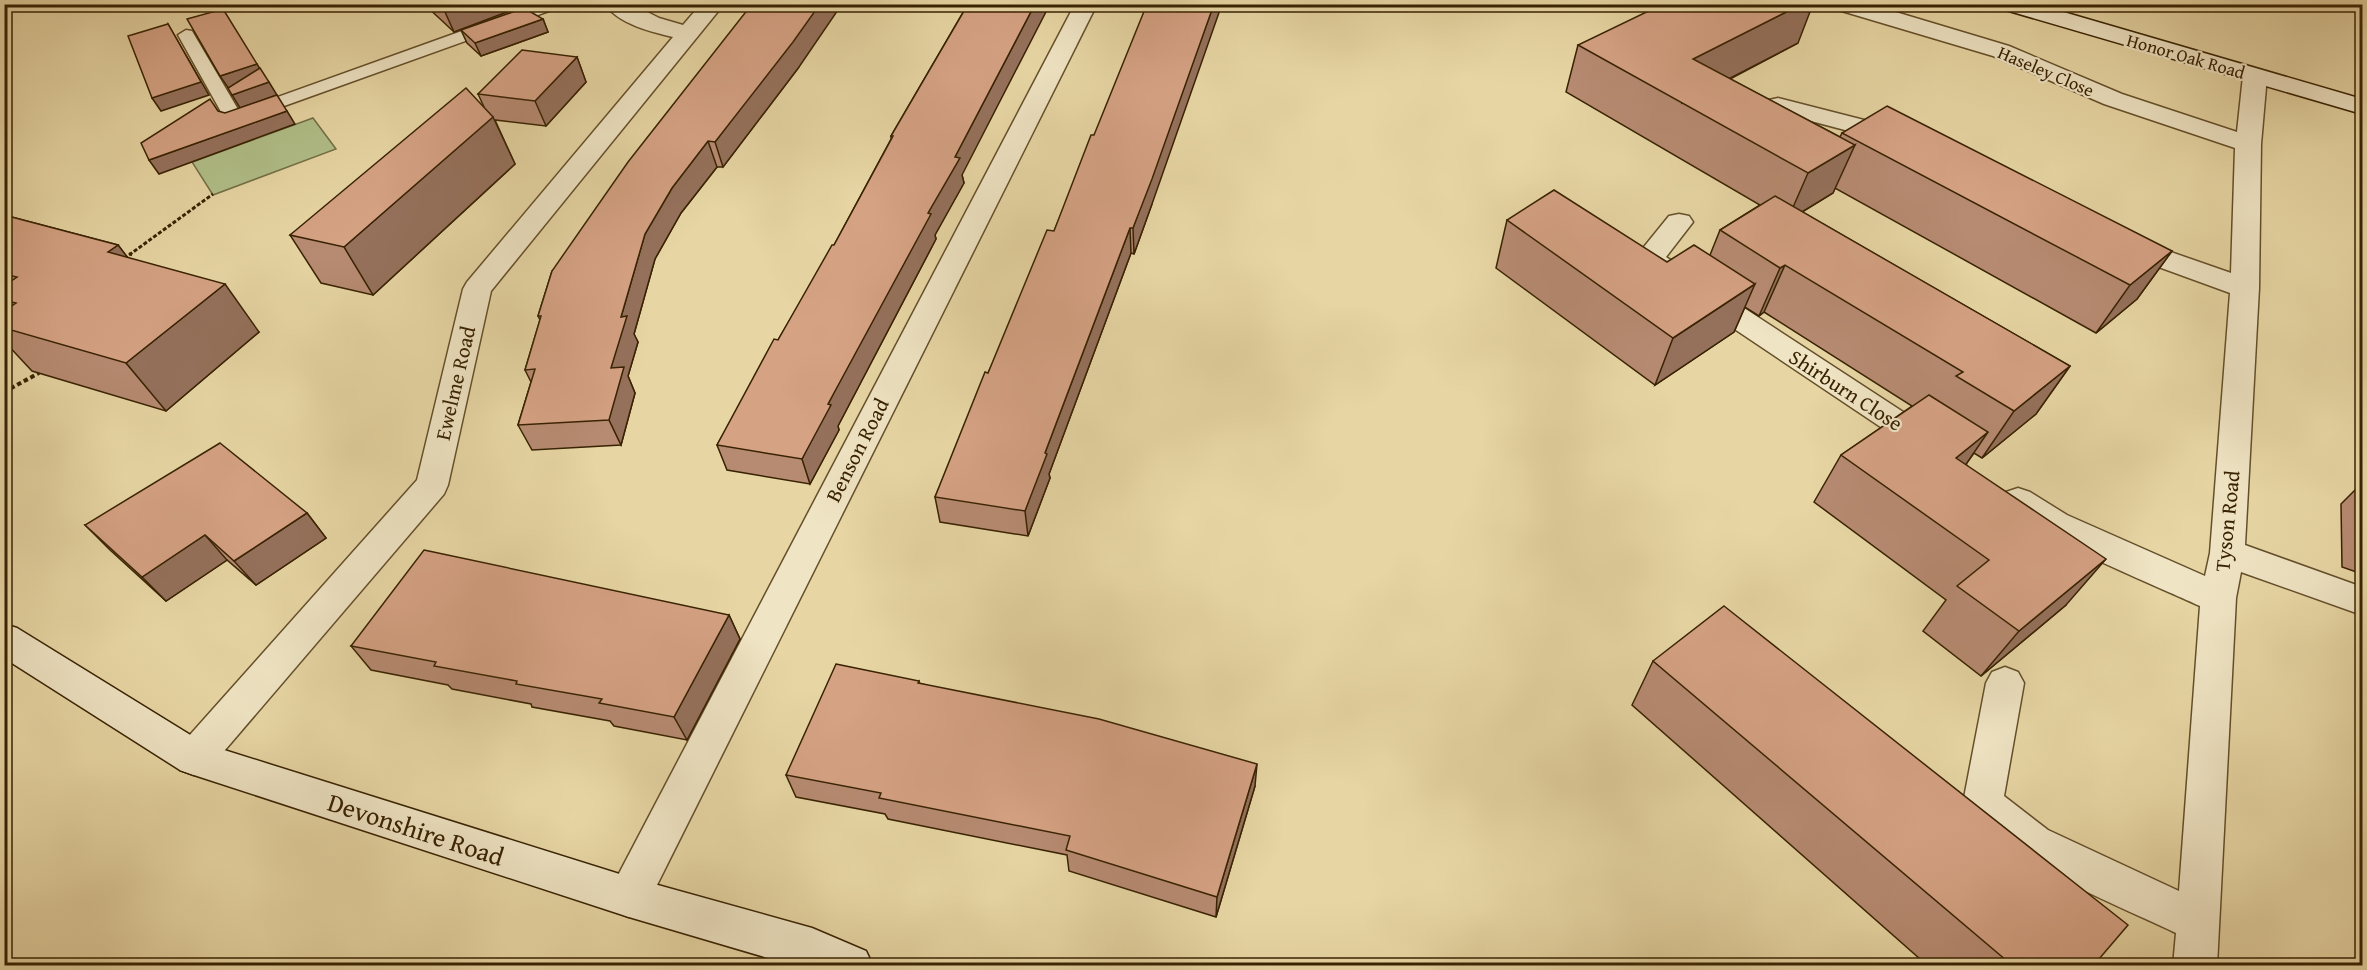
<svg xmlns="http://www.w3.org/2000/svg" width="2367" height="970" font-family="'Gentium Book Plus',serif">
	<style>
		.green { fill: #b1bf89; stroke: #747046; stroke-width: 1.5 }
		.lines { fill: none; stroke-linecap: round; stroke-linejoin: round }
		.lane-casing { stroke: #644f2a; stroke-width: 3 }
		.street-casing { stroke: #644f2a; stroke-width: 3 }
		.secondary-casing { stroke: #382202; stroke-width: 3 }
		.path-far1 { stroke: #382202; stroke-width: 3; stroke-dasharray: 4 2; stroke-linecap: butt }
		.path { stroke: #382202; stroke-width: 4; stroke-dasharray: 4.5 3; stroke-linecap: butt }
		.lane { fill: #efe4c4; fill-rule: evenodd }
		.street { fill: #efe4c4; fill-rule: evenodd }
		.secondary { fill: #efe4c4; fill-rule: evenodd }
		.wall { fill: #b78b72; stroke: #382202; stroke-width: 1.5 }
		.shaded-wall { fill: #95715c; stroke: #382202; stroke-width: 1.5 }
		.building { fill: #d5a284; stroke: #382202; stroke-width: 1.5 }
		.labels { text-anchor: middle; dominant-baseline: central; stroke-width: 4.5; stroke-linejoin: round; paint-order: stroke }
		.far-street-label { font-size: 18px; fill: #382202; stroke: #efe4c4 }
		.street-label { font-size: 21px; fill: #382202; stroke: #efe4c4 }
		.near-street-label { font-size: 26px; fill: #382202; stroke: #efe4c4 }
	</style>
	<rect width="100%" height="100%" fill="#e7d6a4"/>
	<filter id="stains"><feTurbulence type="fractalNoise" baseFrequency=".00333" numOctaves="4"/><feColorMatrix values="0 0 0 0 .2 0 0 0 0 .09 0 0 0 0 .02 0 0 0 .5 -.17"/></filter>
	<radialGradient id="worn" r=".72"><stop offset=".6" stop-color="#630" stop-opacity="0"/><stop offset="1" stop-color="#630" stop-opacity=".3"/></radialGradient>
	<!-- green -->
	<path class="green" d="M313 118 336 149 213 195 192 162Z"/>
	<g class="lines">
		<defs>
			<path id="lane" d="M537 4H562L560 7 234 124 228 123 225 119 178 35 186 30 192 31 239 111Z"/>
			<g id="street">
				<path d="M605 4H632L659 18 683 25 701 4H724L491 291 448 485 444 494 208 770 194 775 180 770 175 758 180 746 417 480 463 289 467 282 673 37C652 32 618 24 605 4Z"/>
				<path d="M1075 4H1097L644 911 629 917 614 911 608 897 614 883Z"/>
				<path d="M1832 4H1869L2009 46 2122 94 2237 132 2243 76 2247 71 2255 69 2263 71 2267 76 2261 144 2259 288 2245 545 2362 587V615L2241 572 2236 598 2217 966H2173L2176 933C2123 907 1986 854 1963 803L1986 683 1992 672 2005 667 2018 672 2024 683 2004 796 2048 830 2179 891 2200 606C2162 588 2017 530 2001 501L2006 492 2018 488 2030 492 2067 515 2205 576 2210 553 2230 293 2112 250 2108 244 2112 238 2122 235 2231 273 2235 148 2104 104 1993 56 1835 9Z"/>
				<path d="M1778 98 1907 131 1911 136 1907 141 1898 144 1769 110 1766 105 1769 100Z"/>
				<path d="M1679 214 1689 216 1693 222 1666 257 1940 436 1945 444 1940 452 1929 456 1918 452 1639 265 1635 259 1639 253 1669 216Z"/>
			</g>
			<g id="secondary">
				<path d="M1999 4H2036L2362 99V114L2002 9Z"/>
				<path d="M4 624 17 628 205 744 629 877 812 928 866 951 873 966H795L629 917 194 775 180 770 4 658Z"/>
			</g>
		</defs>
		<!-- lane casing -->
		<use href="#lane" class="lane-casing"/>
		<!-- street casing -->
		<use href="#street" class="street-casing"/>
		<!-- secondary casing -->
		<use href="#secondary" class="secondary-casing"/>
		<!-- path-far1 -->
		<path class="path-far1" d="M129 255 213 194"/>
		<!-- path -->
		<g class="path">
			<path d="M124 259 131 254"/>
			<path d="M4 392 39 373"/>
		</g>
		<!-- lane -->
		<use href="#lane" class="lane"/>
		<!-- street -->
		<use href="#street" class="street"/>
		<!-- secondary -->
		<use href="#secondary" class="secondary"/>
	</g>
	<!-- wall -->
	<g class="wall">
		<path d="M424 4H510L512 10 454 32Z"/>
		<path d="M968 4 962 175 964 183 935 235 936 239 838 426 839 430 810 484 727 470 717 445 778 340 834 245 891 139V136Z"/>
		<path d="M543 19 548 32 481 56 467 43 461 30Z"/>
		<path d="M1798 43 1730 79 1840 137 1842 133 2172 251 2137 299 2096 333 1835 188 1833 193 1802 212 2070 366 2036 414 1982 458 1974 453 1966 464 2066 605 1981 676 1923 631 1946 600 1814 502 1841 455 1912 406 1764 312 1759 316 1745 307 1734 332 1655 385 1496 268 1507 220 1667 262 1710 255 1720 230 1760 205 1566 92 1578 45Z"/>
		<path d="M577 57 586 82 546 126 495 120 515 164 373 295 321 283 290 235 484 107 478 94Z"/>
		<path d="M799 67 723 167H717L681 213 655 259 634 334 638 342 628 376 635 393 621 445 532 450 518 425 531 382 525 370 540 320 538 316 552 271Z"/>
		<path d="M1094 135 1152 204 1134 254 1131 253 1049 474 1050 478 1028 536 940 522 935 497 988 373 1054 231Z"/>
		<path d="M4 215 118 245 127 257 259 332 166 411 32 371 4 341Z"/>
		<path d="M2362 483V574L2342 567 2341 504Z"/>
		<path d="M307 513 326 538 256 585 227 560 166 601 110 550 85 525Z"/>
		<path d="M729 615 740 639 687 740 614 726 610 721 532 707 531 704 452 689 448 685 371 670 351 646Z"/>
		<path d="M1653 661 2093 966H1928L1632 705Z"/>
		<path d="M919 681V683L1255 786 1216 917 1069 871 1067 855 888 819 885 814 796 797 786 775Z"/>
	</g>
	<!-- shaded-wall -->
	<g class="shaded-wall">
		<path d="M466 4H510L512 10 454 32 445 12Z"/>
		<path d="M820 4H842L799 67 723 167 715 142Z"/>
		<path d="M1035 4H1050L962 175 964 183 935 235 936 239 838 426 839 430 810 484 802 459 828 404 928 213 955 157Z"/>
		<path d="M1214 4H1222L1152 204 1134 254 1133 228Z"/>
		<path d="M1802 4H1813L1798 43 1682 103 1693 59Z"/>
		<path d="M543 19 548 32 481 56 475 43Z"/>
		<path d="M168 24 209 95 161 111 152 98Z"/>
		<path d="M577 57 586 82 546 126 535 101Z"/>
		<path d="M257 64 265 77 229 89 220 76Z"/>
		<path d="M269 82 277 95 240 108 232 95Z"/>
		<path d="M287 111 295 124 159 174 149 160Z"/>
		<path d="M493 117 515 164 373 295 344 247Z"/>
		<path d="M708 141 717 167 681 213 655 259 634 334 638 342 628 376 635 393 621 445 609 420 611 368 621 317 645 234 672 188Z"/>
		<path d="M1855 145 1833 193 1787 221 1808 173Z"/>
		<path d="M1130 228 1131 253 1049 474 1050 478 1028 536 1025 511 1045 453Z"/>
		<path d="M118 245 155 293 108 252Z"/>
		<path d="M2172 251 2137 299 2096 333 2130 285Z"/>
		<path d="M1785 265 1764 312 1759 316 1780 268Z"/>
		<path d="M225 284 259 332 166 411 126 363Z"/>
		<path d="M1755 284 1734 332 1655 385 1673 338Z"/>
		<path d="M2070 366 2036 414 1982 458 2014 411Z"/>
		<path d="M1988 432 1956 479V458Z"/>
		<path d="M307 513 326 538 256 585 234 561Z"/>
		<path d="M205 535 227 560 166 601 142 577Z"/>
		<path d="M2106 559 2066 605 1981 676 2019 631Z"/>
		<path d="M729 615 740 639 687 740 674 717Z"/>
		<path d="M1257 764 1255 786 1216 917 1217 897Z"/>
	</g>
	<!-- building -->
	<g class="building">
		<path d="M436 4H466L445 12Z"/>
		<path d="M752 4H820L793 42 715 142 708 141 672 188 645 234 621 317 627 316 611 368 624 367 609 420 518 425 535 369 525 370 541 316H538L552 271 628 162Z"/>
		<path d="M968 4H1035L955 157 960 158 928 213 931 214 828 404 831 405 802 459 717 445 774 339 778 340 832 245H834L893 136H891Z"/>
		<path d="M1147 4H1214L1152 179 1133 228H1130L1045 453 1047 454 1025 511 935 497 985 372 988 373 1047 230 1054 231 1091 135H1094Z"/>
		<path d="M1663 4H1802L1693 59 1855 145 1808 173 1578 45Z"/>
		<path d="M524 8 543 19 475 43 461 30Z"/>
		<path d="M223 9 257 64 220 76 187 19Z"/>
		<path d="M168 24 201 82 152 98 128 36Z"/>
		<path d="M522 50 577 57 535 101 478 94Z"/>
		<path d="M260 68 269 82 232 95 228 88Z"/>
		<path d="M466 88 493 117 344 247 290 235Z"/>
		<path d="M277 95 287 111 149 160 141 143 210 99 218 111 225 113Z"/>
		<path d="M1887 106 2172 251 2130 285 1842 133Z"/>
		<path d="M1554 190 1667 262 1694 245 1755 284 1673 338 1507 220Z"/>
		<path d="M1775 196 2070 366 2014 411 1956 376 1963 372 1785 265 1780 268 1720 230Z"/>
		<path d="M4 215 118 245 108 252 225 284 126 363 4 328V311L16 303 4 300V286L17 277 4 274Z"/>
		<path d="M1929 395 1988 432 1956 458 2106 559 2019 631 1957 586 1989 560 1841 455Z"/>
		<path d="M220 443 307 513 234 561 205 535 142 577 85 525Z"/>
		<path d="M424 550 729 615 674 717 599 703 602 699 516 684 517 681 434 666 436 662 351 646Z"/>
		<path d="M1724 606 2128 925 2093 966H2013L1653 661Z"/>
		<path d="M836 664 919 681 918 683 1099 719 1257 764 1217 897 1066 850 1070 836 879 798 881 793 786 775Z"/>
	</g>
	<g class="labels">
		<!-- far-street labels -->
		<g class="far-street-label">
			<text transform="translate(2186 56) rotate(16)">Honor Oak Road</text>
			<text transform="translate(2046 71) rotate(23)">Haseley Close</text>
		</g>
		<!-- street labels -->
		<g class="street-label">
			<text transform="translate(455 383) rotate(-77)">Ewelme Road</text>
			<text transform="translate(1846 390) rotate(33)">Shirburn Close</text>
			<text transform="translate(857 450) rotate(-63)">Benson Road</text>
			<text transform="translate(2227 521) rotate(-84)">Tyson Road</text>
		</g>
		<!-- near-street labels -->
		<g class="near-street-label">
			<text transform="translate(416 829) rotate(18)">Devonshire Road</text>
		</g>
	</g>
	<!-- margin -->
	<rect width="2367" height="970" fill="none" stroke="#e7d6a4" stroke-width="24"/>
	<rect x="6" y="6" width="2355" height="958" fill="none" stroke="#382202" stroke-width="3"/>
	<rect x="12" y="12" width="2343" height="946" fill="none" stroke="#382202" stroke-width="1.5"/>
	<rect width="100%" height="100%" filter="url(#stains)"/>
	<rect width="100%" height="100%" fill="url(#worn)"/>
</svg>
